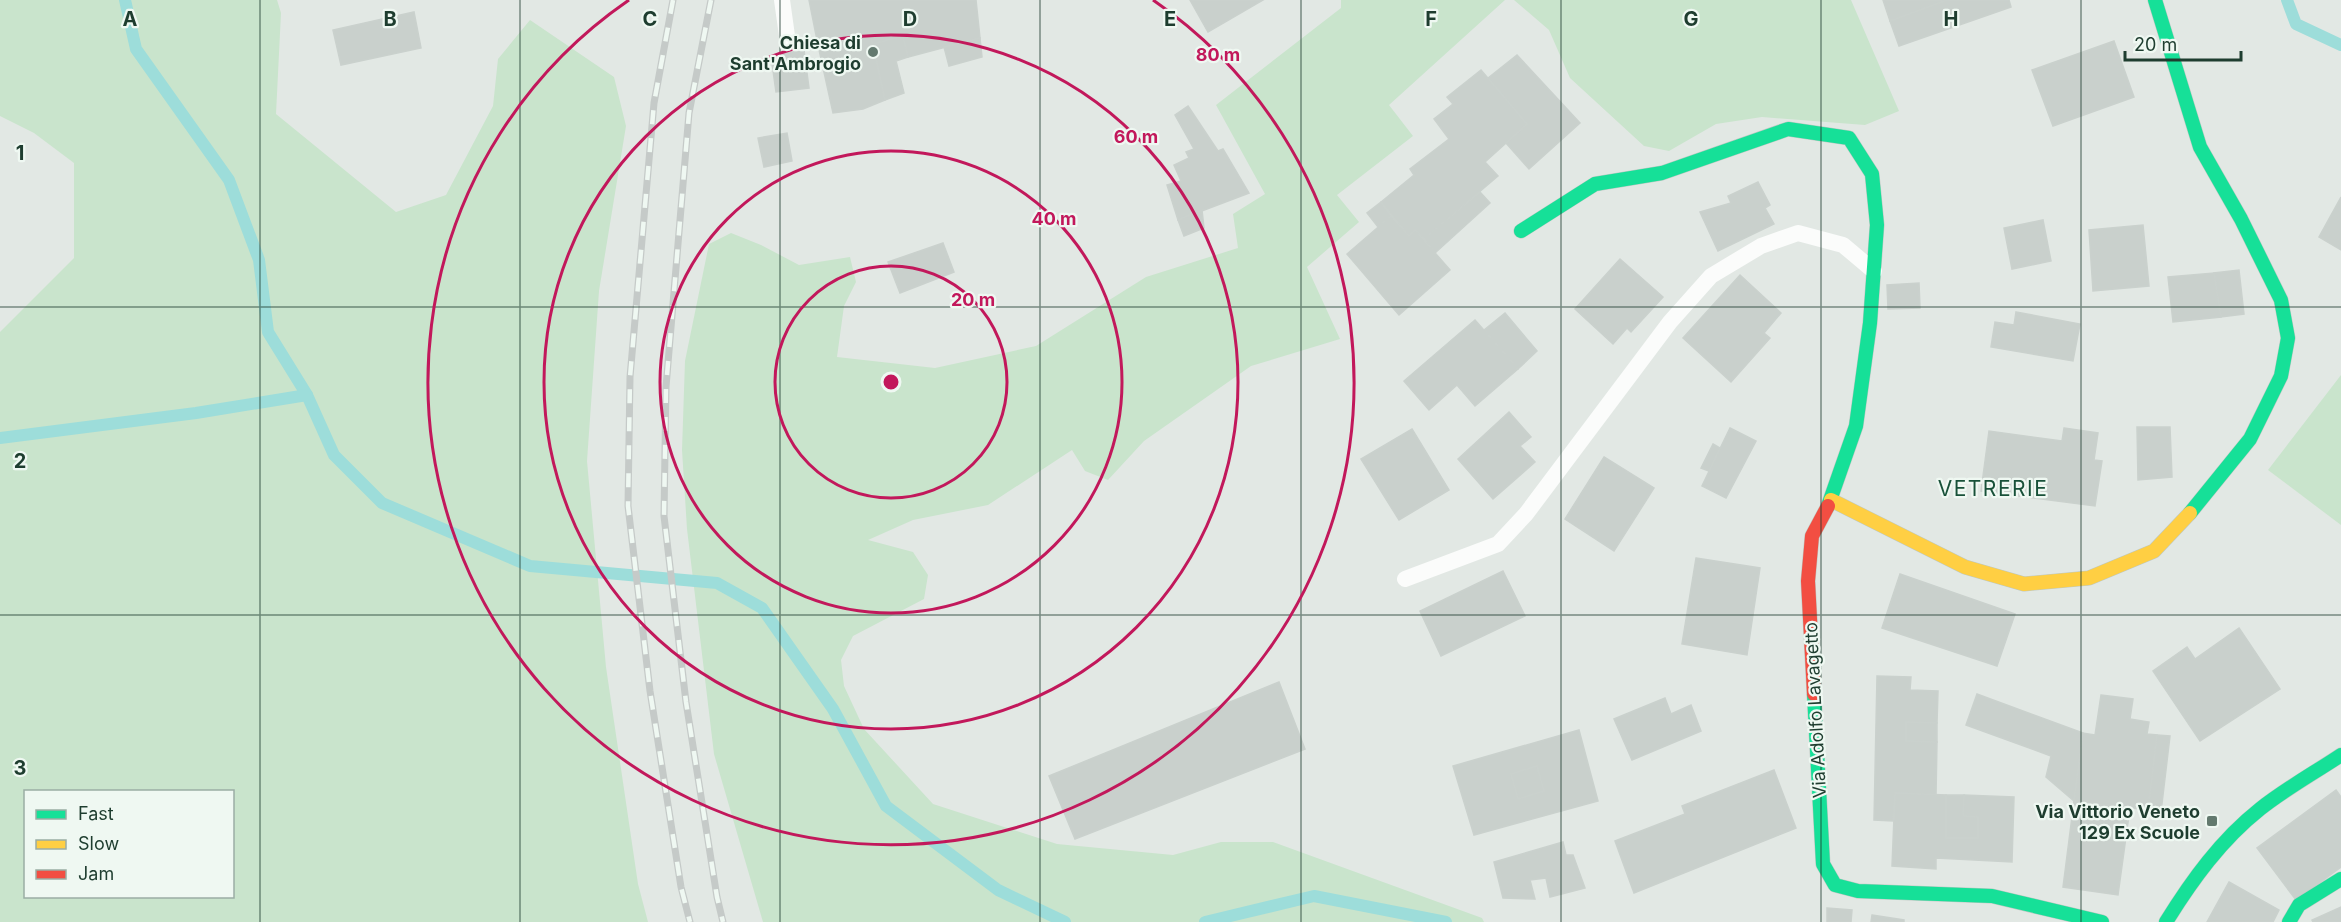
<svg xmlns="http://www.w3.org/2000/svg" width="2341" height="922" font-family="Inter,sans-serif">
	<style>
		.green { fill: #c9e4cc; fill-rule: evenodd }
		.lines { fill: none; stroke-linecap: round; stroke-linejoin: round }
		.stream { stroke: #9dddda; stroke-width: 12 }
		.building { fill: #c9d0cc; stroke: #cad1cd; stroke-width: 1.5 }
		.fast-casing { stroke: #bdc8c2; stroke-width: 15 }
		.slow-casing { stroke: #bdc8c2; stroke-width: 15 }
		.jam-casing { stroke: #bdc8c2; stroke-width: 15 }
		.lane { stroke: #fbfcfb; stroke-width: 16 }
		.fast { stroke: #16e098; stroke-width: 14 }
		.slow { stroke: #ffcf43; stroke-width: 14 }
		.jam { stroke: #f24e42; stroke-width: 14 }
		.rail-casing { stroke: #c5cac8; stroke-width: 7 }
		.rail { stroke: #eff8f2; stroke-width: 4.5; stroke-dasharray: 14; stroke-linecap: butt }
		.grid { fill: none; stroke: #1e3d2f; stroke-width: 1.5; stroke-opacity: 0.55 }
		.ring { fill: none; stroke: #c2185b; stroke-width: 3 }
		.poi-dot { fill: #63796e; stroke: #eff8f2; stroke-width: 2 }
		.labels { text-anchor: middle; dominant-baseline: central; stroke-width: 4.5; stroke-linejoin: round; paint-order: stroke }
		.poi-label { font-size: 18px; font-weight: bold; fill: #1e3d2f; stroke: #eff8f2; text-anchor: end }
		.street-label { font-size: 18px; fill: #1e3d2f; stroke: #eff8f2 }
		.quarter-label { font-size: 21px; letter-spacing: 1.5px; fill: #185139; stroke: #eff8f2 }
		.grid-label { font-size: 20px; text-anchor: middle; font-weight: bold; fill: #1e3d2f; stroke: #eff8f2; stroke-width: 4.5; stroke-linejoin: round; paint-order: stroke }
		.centre { fill: #c2185b; stroke: #eff8f2; stroke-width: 3 }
		.ring-label { font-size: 18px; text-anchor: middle; font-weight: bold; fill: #c2185b; stroke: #eff8f2; stroke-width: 4.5; stroke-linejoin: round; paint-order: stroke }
	</style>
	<rect width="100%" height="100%" fill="#e2e8e4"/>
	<!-- green -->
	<g class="green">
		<path d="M0 0H277L281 13 276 114 396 212 446 195 493 106 498 59 530 20 614 77 626 126 599 291 587 461 606 667 638 884 648 922H0V332L74 258V163L34 133 0 116ZM26 792H232V896H26Z"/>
		<path d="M1341 0H1505L1389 105 1413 136 1337 195 1359 222 1307 267 1340 339 1251 366 1144 441 1108 480 1085 471 1072 450 988 505 913 520 868 540 913 552 928 575 924 599 853 636 841 660 844 686 864 729 933 804 1057 844 1173 855 1221 842H1273L1482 918 1484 922H763L714 754 687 529 682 450 685 361 709 244 731 233 761 245 799 265 850 257 856 282 844 306 837 357 935 368 1036 346 1146 277 1238 248 1233 214 1265 194 1216 105 1341 8Z"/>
		<path d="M1514 0H1851L1899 111 1865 125 1762 117 1716 124 1669 151 1644 146 1570 78 1549 30Z"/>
		<path d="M2341 375V525L2268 470Z"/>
	</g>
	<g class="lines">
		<!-- stream -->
		<g class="stream">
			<path d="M125 0 136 49 229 180 259 260 268 332 307 395 334 455 382 503 530 566 717 583 762 608 833 709 886 806 998 890 1065 922"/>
			<path d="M2287 0 2296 24 2341 45"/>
			<path d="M0 438 196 413 307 395"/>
			<path d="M1205 922 1314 896 1446 922"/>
		</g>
	</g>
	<!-- building -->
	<g class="building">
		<path d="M809 0H976L980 38 908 57 903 36 873 44 870 34 818 45Z"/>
		<path d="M1190 0H1263L1208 32Z"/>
		<path d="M1883 0H1947L1890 21Z"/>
		<path d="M1947 0H2009L2011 7 1899 46 1890 21Z"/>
		<path d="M414 12 421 48 341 65 333 30Z"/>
		<path d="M870 34 885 100 863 109 833 113 818 45Z"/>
		<path d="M903 36 908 57 896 61 904 93 885 100 873 44Z"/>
		<path d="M980 38 982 57 949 66 944 47Z"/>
		<path d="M2114 41 2134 97 2053 126 2032 70Z"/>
		<path d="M804 50 809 88 776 92 771 56Z"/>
		<path d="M1517 55 1580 123 1529 169 1506 143 1527 124 1488 78Z"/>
		<path d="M1481 70 1527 124 1485 162 1498 176 1424 239 1415 230 1409 236 1381 202 1414 175 1410 169 1449 139 1434 119 1453 104 1447 97Z"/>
		<path d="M1188 106 1218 151 1223 149 1249 193 1178 220 1167 185 1181 181 1174 165 1189 158 1186 152 1194 149 1175 115Z"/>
		<path d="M787 133 792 161 764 167 758 138Z"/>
		<path d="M1758 182 1770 205 1765 208 1774 224 1718 251 1700 212 1731 203 1728 196Z"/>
		<path d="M1480 192 1490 203 1435 253 1424 239Z"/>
		<path d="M2341 197V250L2319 237Z"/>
		<path d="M1381 202 1391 216 1378 227 1367 213Z"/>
		<path d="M1202 210 1204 228 1184 236 1178 220Z"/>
		<path d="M1391 216 1409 236 1415 230 1450 270 1399 315 1347 254Z"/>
		<path d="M2043 220 2051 261 2012 269 2004 228Z"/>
		<path d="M2143 225 2149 286 2093 291 2089 230Z"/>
		<path d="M943 243 954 272 900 293 888 262Z"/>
		<path d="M1620 259 1663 297 1631 332 1627 328 1613 344 1575 309Z"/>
		<path d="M2239 270 2244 314 2221 317 2214 273Z"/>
		<path d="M2214 273 2221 317 2173 322 2168 277Z"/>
		<path d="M1740 275 1781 313 1764 333 1770 338 1731 382 1683 338Z"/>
		<path d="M1919 283 1920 308 1888 309 1887 285Z"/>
		<path d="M2016 312 2080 324 2073 361 1991 347 1995 322 2014 325Z"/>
		<path d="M1505 313 1537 351 1518 369 1484 330Z"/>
		<path d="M1475 320 1518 369 1475 406 1457 385 1429 410 1404 381Z"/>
		<path d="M1509 412 1531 437 1520 446 1535 462 1493 499 1458 459Z"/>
		<path d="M2137 427H2170L2172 477 2138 480Z"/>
		<path d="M1730 428 1756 441 1726 498 1702 486Z"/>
		<path d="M2064 428 2098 433 2094 460 2102 461 2095 506 1981 491 1989 431 2062 441Z"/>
		<path d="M1412 429 1449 490 1399 520 1361 459Z"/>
		<path d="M1713 444 1720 448 1709 471 1701 468Z"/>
		<path d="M1604 457 1654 488 1614 551 1565 519Z"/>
		<path d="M1696 558 1760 568 1747 655 1682 644Z"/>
		<path d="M1503 571 1525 616 1441 656 1420 611Z"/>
		<path d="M1900 574 2015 614 1997 666 1882 628Z"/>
		<path d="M2239 628 2280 689 2200 741 2153 671 2187 647 2195 659Z"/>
		<path d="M1877 676 1911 677 1910 690 1938 691 1937 723 1906 722V741L1937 742 1936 795 1895 793 1893 821 1874 820Z"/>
		<path d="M1279 682 1305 749 1075 839 1049 776Z"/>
		<path d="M1977 694 2083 733 2074 801 2046 777 2051 756 1966 725Z"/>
		<path d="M2101 695 2133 699 2130 719 2149 722 2147 734 2157 735 2148 810 2074 801 2083 733 2095 735Z"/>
		<path d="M1665 698 1671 714 1691 705 1701 731 1632 760 1614 719Z"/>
		<path d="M1906 722 1937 723V742L1906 741Z"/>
		<path d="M1579 730 1598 801 1474 835 1453 766Z"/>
		<path d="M2157 735 2170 736 2161 812 2148 810Z"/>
		<path d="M1537 766 1544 791 1518 799 1511 774Z"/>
		<path d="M1774 770 1796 828 1634 893 1615 841 1685 814 1682 806Z"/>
		<path d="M2336 790 2341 797V867L2296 900 2257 848Z"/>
		<path d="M1895 793 1946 795V838H1978V817L1963 816 1964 795 2014 797 2012 862 1936 858V869L1892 866Z"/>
		<path d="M1946 795H1964L1963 816 1978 817V838H1946Z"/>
		<path d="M2074 801 2130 808 2118 895 2063 887Z"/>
		<path d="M1563 842 1566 855H1573L1585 888 1550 897 1546 878 1530 880 1535 899 1503 898 1494 862Z"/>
		<path d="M2229 882 2279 910 2273 922H2207Z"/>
		<path d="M2341 907V922H2313L2312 920Z"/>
		<path d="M1827 908 1852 910 1851 922H1827Z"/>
		<path d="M1872 915 1904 920V922H1871Z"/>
	</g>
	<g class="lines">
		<defs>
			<g id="fast">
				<path d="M2155 0 2200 147 2241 219 2281 300 2288 338 2281 376 2250 439 2190 513"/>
				<path d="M1521 231 1595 184 1662 173 1788 129 1849 138 1872 174 1877 225 1870 323 1856 426 1828 506"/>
				<path d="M1814 694 1823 864 1835 885 1858 891 1992 896 2102 922"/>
				<path d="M2166 922C2192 880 2221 840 2260 809 2285 789 2314 773 2341 755"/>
				<path d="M2289 922 2299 905 2341 879"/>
			</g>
			<path id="slow" d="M1831 500 1965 567 2024 584 2089 578 2154 551 2190 513"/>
			<path id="jam" d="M1814 694 1808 581 1812 536 1828 506"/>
		</defs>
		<!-- fast casing -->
		<use href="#fast" class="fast-casing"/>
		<!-- slow casing -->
		<use href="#slow" class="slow-casing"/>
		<!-- jam casing -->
		<use href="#jam" class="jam-casing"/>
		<!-- lane -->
		<g class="lane">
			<path d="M782 0 788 43"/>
			<path d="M1405 579 1498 544 1526 514 1670 322 1711 276 1761 246 1798 233 1843 245 1874 271"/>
		</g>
		<!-- fast -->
		<use href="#fast" class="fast"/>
		<!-- slow -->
		<use href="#slow" class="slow"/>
		<!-- jam -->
		<use href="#jam" class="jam"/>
		<defs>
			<g id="rail">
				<path d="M673 0 654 103 630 377 628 506 650 691 681 887 690 922"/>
				<path d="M711 0 689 113 666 387 664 516 686 702 717 897 723 922"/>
			</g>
		</defs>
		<!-- rail casing -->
		<use href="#rail" class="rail-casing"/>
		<!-- rail -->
		<use href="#rail" class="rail"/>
	</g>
	<!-- grid -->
	<path class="grid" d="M260 0V922M520 0V922M780 0V922M1040 0V922M1301 0V922M1561 0V922M1821 0V922M2081 0V922M0 307H2341M0 615H2341"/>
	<!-- distance rings -->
	<g class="ring">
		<circle cx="891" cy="382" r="116"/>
		<circle cx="891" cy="382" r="231"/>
		<circle cx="891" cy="382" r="347"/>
		<path d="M1153 0A463 463 0 1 1 629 0"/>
	</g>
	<!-- markers -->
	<g class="poi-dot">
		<circle cx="873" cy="52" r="6"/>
		<rect x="2206" y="815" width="12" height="12" rx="3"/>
	</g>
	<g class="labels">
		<!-- poi labels -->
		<g class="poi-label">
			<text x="861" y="42">Chiesa di<tspan x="861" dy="21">Sant'Ambrogio</tspan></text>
			<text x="2200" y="811">Via Vittorio Veneto<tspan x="2200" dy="21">129 Ex Scuole</tspan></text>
		</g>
		<!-- street labels -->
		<g class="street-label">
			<text transform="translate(1815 710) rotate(-93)">Via Adolfo Lavagetto</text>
		</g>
		<!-- quarter labels -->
		<g class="quarter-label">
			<text x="1993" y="488">VETRERIE</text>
		</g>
	</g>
	<g class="grid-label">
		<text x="130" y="26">A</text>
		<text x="390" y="26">B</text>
		<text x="650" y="26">C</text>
		<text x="910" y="26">D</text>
		<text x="1170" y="26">E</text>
		<text x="1431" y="26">F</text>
		<text x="1691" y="26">G</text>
		<text x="1951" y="26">H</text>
		<text x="20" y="160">1</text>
		<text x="20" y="468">2</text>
		<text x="20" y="775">3</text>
	</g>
	<circle cx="891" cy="382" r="9" class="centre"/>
	<g class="ring-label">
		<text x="1218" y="61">80 m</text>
		<text x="1136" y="143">60 m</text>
		<text x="1054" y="225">40 m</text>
		<text x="973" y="306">20 m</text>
	</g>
	<!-- legend -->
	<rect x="24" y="790" width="210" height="108" fill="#eff8f2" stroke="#9bada4" stroke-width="1.5"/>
	<rect x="36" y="810" width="30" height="9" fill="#16e098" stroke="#9bada4" stroke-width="1.5"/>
	<text x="78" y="820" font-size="18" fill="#1e3d2f">Fast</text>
	<rect x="36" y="840" width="30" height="9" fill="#ffcf43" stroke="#9bada4" stroke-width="1.5"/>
	<text x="78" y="850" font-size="18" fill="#1e3d2f">Slow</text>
	<rect x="36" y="870" width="30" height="9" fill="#f24e42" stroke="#9bada4" stroke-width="1.5"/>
	<text x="78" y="880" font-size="18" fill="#1e3d2f">Jam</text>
	<!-- scale -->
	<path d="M2125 51v9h116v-9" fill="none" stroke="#1e3d2f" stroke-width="3"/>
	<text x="2134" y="51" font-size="18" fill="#1e3d2f" stroke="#eff8f2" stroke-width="4.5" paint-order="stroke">20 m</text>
</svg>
